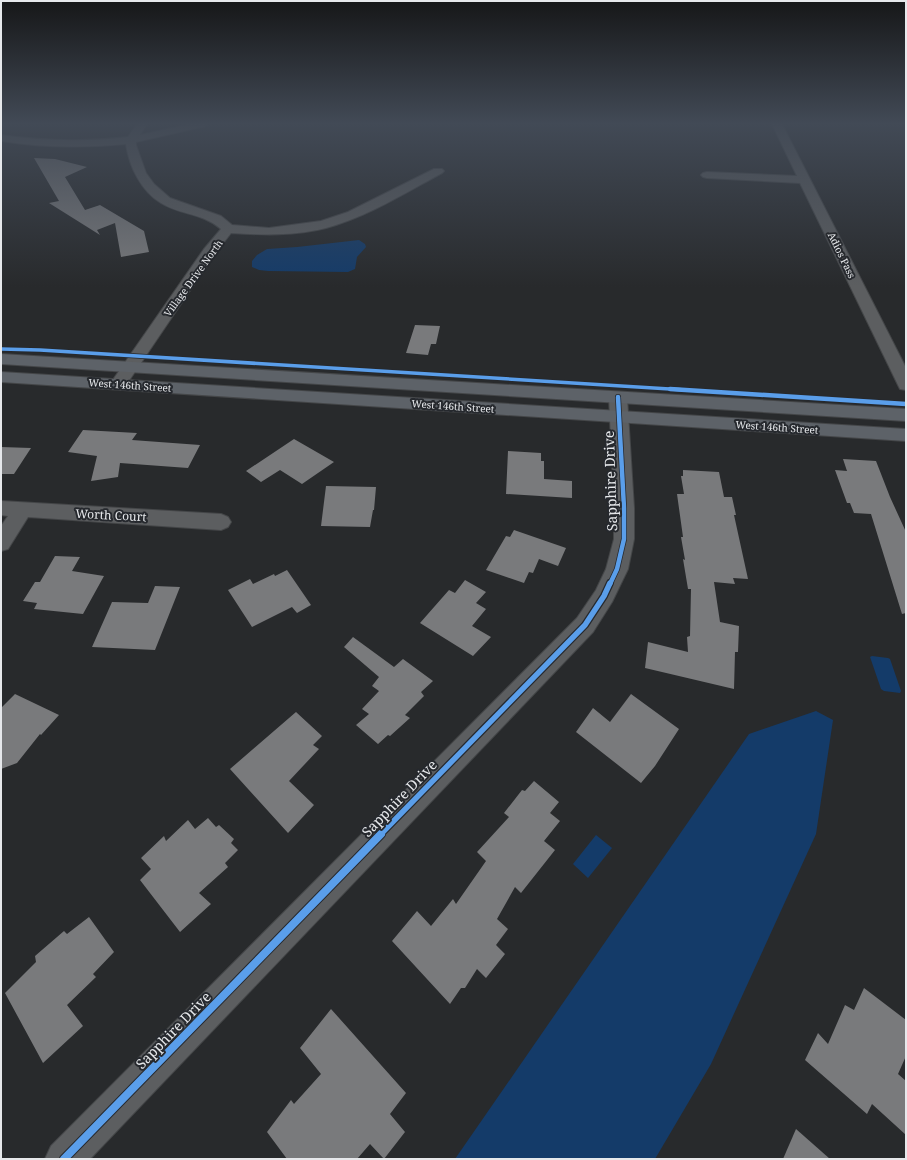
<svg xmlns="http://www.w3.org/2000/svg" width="907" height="1160" font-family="'Noto Serif',serif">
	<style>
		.water { fill: #143b69 }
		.building { fill: #797a7c }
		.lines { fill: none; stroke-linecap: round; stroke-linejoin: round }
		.minor-casing { stroke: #444648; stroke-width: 2 }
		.major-casing { stroke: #444648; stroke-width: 2 }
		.minor { fill: #5c5e60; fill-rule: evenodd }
		.major { fill: #5d6268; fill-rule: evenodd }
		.cycleway-far3-casing { stroke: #26292e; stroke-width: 5 }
		.cycleway-far2-casing { stroke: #26292e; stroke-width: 6 }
		.cycleway-far1-casing { stroke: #26292e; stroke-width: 8 }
		.cycleway-casing { stroke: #26292e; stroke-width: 10 }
		.cycleway-far3 { stroke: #5a9eea; stroke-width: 3.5 }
		.cycleway-far2 { stroke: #5a9eea; stroke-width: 4.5 }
		.cycleway-far1 { stroke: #5a9eea; stroke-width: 5.5 }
		.cycleway { stroke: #5a9eea; stroke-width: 8 }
		.labels { text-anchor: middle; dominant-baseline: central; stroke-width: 4; stroke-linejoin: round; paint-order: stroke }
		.far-street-label { font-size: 10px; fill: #e6e8eb; stroke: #26292e }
		.street-label { font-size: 12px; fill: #e6e8eb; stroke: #26292e }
		.near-street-label { font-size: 14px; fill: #e6e8eb; stroke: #26292e }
	</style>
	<rect width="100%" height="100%" fill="#282a2c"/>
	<!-- water -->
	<g class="water">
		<path d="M359 240 365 244 366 247 357 257 355 269 348 272 268 271 259 270 252 267V261L257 255 267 249 297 247Z"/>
		<path d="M872 656 888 658 890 659 901 691 900 693 884 691 881 689 870 657Z"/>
		<path d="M816 711 833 720 816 834 711 1064 655 1159H455L749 734Z"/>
		<path d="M596 835 612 848 588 878 573 864Z"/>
	</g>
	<!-- building -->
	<g class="building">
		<path d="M34 158 55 159 87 167 65 177 85 210 100 205 144 231 149 252 121 257 115 223 97 230 100 235 49 203 59 201Z"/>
		<path d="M415 325 440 326 436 344H431L428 355 406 353Z"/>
		<path d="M83 430 137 433 132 440 200 445 188 468 120 463 118 477 91 481 97 456 68 452Z"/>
		<path d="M294 439 334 462 302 484 280 470 261 482 246 471Z"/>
		<path d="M1 447 31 448 14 474H1Z"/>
		<path d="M508 451 541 453V461H544V479L572 481V498L506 494Z"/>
		<path d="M843 459 876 461 890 497 906 532V613L902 614 871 514 854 513 850 503H847L835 470 847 471Z"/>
		<path d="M683 470 719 472 724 497H732L736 515H734L748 579 733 578 735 584 714 582 720 622 739 626 738 652H735L734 689 645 668 648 642 688 652 687 637 690 636 691 589H688L683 559 685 560 681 537H683L677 494H684L681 476H683Z"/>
		<path d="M326 486 376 487 374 510H373L370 527 321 526Z"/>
		<path d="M514 530 566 548 558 566 539 559 533 573 529 572 524 583 486 570 506 536 510 537Z"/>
		<path d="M55 556 80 557 72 571 104 576 83 614 34 609 37 603 23 601 35 582H40Z"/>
		<path d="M287 570 311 605 297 613 292 607 252 627 228 590 250 579 253 584 274 574 275 576Z"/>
		<path d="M465 580 486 592 476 603 486 609 472 626 491 637 473 656 420 623 449 590 455 593Z"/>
		<path d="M155 586 180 587 155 650 92 647 112 602 148 603Z"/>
		<path d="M353 637 394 667 403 659 433 681 421 692 424 696 405 715 410 718 390 736 388 735 378 744 356 725 369 714 362 709 379 691 372 686 379 677 344 647Z"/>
		<path d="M15 694 59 715 41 735 40 734 17 763 1 769V708Z"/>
		<path d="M631 694 679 729 655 766 641 783 576 732 593 708 610 722Z"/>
		<path d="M296 712 322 736 313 745 319 749 289 781 314 805 288 833 230 769Z"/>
		<path d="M534 781 559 802 550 813 560 821 544 841 555 850 521 893 515 887 497 919 508 929 496 945 505 954 486 978 477 969 465 988H461L450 1004 392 941 417 911 431 926 453 899 456 904 486 861 477 852 509 817 504 813 522 790 525 791Z"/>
		<path d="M208 818 216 827 219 825 234 839 231 843 238 850 225 863 228 867 199 893 211 904 180 932 140 880 151 869 141 858 164 836 166 841 188 820 195 829Z"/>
		<path d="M89 917 114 952 93 974 96 977 67 1005 83 1026 43 1063 5 993 36 962 35 956 64 931 67 934Z"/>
		<path d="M864 988 906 1020V1056L898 1074 906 1081V1135L872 1104 867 1114 805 1060 818 1033 828 1044 845 1005 854 1010Z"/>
		<path d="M331 1009 406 1093 390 1114 405 1132 384 1159 370 1144 357 1159H287L267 1132 291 1100 294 1104 321 1074 300 1048Z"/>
		<path d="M796 1129 830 1159H783Z"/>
	</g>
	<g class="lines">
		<defs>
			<g id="minor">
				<path d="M137 124H147L140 135 190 124H207L206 126 136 142V145L146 173 154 184 170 198 221 216 232 225 269 228 321 221 348 212 434 169H442L444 171 442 173C405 193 367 217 326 228 295 236 263 235 231 233L214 255 124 388 118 389 112 388 110 384 204 249 221 229C203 213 180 215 161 203 141 191 129 166 126 144 83 148 43 148 1 141V135C44 141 85 142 128 137Z"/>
				<path d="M772 124H782L906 368V390L900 389 898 385 800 183 707 178 703 177 701 175 703 173 707 172 797 176Z"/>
				<path d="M618 392 624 393 627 397 634 508V539L628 569 612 602 593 632 90 1159H45L51 1146 577 618 596 590 606 569 614 539V508L609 397 612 393Z"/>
				<path d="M1 501 221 514 228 517 231 522 228 527 221 530 28 517 8 549 1 551V526L8 516 1 515Z"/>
			</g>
			<g id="major">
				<path d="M1 354 906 409V421L1 364Z"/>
				<path d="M1 372 906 429V441L1 382Z"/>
			</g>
		</defs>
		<!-- minor casing -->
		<use href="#minor" class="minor-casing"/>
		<!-- major casing -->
		<use href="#major" class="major-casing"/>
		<!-- minor -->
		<use href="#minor" class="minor"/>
		<!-- major -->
		<use href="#major" class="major"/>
		<defs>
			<path id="cycleway-far3" d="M1 349 40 350 686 390"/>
			<g id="cycleway-far2">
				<path d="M670 389 906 404"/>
				<path d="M610 584 617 569 624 539V508L618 397"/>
			</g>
			<path id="cycleway-far1" d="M380 835 585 625 604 596 610 583"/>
			<path id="cycleway" d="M64 1159 381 834"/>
		</defs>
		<!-- cycleway-far3 casing -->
		<use href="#cycleway-far3" class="cycleway-far3-casing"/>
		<!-- cycleway-far2 casing -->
		<use href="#cycleway-far2" class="cycleway-far2-casing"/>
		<!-- cycleway-far1 casing -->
		<use href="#cycleway-far1" class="cycleway-far1-casing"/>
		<!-- cycleway casing -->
		<use href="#cycleway" class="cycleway-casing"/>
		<!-- cycleway-far3 -->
		<use href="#cycleway-far3" class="cycleway-far3"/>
		<!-- cycleway-far2 -->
		<use href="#cycleway-far2" class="cycleway-far2"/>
		<!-- cycleway-far1 -->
		<use href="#cycleway-far1" class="cycleway-far1"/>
		<!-- cycleway -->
		<use href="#cycleway" class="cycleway"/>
	</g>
	<!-- sky -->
	<linearGradient id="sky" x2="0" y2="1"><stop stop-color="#161718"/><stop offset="0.43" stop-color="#424a56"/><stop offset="1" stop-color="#424a56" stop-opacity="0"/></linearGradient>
	<rect width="907" height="287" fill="url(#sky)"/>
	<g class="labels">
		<!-- far-street labels -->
		<g class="far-street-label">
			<text transform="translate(842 255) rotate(64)">Adios Pass</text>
			<text transform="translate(193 278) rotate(-54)">Village Drive North</text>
			<text transform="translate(130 385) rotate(4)">West 146th Street</text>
			<text transform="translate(453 406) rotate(4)">West 146th Street</text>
			<text transform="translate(777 427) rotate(4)">West 146th Street</text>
		</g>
		<!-- street labels -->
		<g class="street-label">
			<text transform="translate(111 515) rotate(3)">Worth Court</text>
		</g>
		<!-- near-street labels -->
		<g class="near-street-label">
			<text transform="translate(610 481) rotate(-92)">Sapphire Drive</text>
			<text transform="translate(399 798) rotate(-46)">Sapphire Drive</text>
			<text transform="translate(173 1030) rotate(-46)">Sapphire Drive</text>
		</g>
	</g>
	<!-- border -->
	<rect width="907" height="1160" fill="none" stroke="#e6e8eb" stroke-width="4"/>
</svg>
